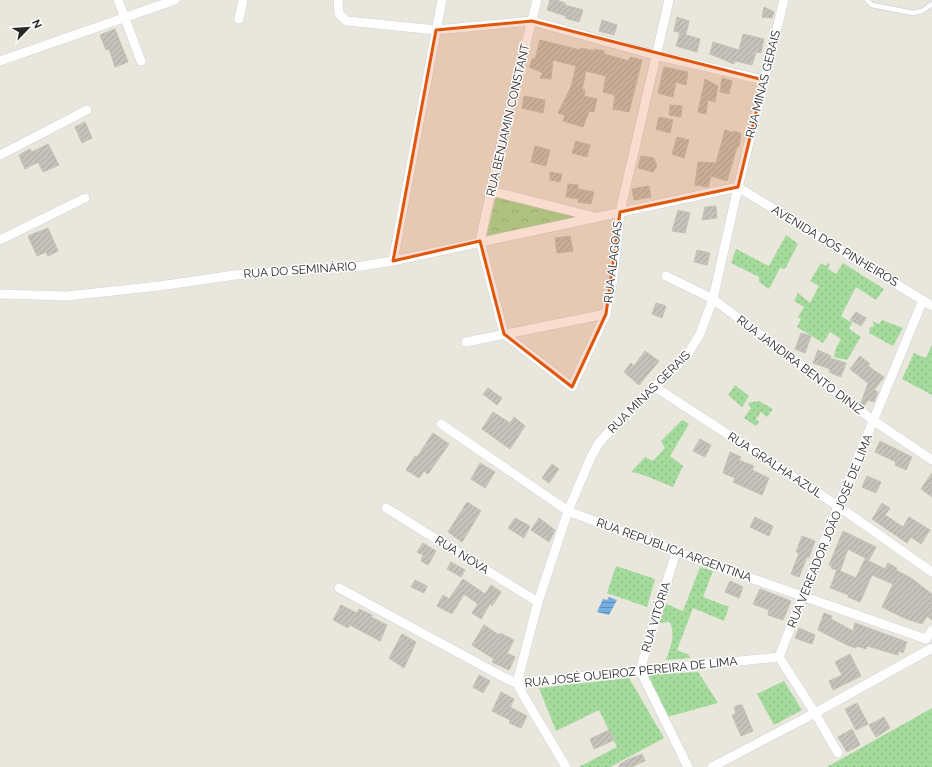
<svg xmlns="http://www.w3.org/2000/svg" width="932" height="767" font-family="Raleway,sans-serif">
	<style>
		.grass { fill: url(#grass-dots) }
		.park { fill: url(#park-crowns) }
		.water { fill: url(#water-rules) }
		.building { fill: url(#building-hatch); stroke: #c4c2b5 }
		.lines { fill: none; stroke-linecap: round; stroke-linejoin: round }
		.service-casing { stroke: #d1d0df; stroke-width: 6 }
		.minor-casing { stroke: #d1d0df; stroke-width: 10 }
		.service { stroke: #fff; stroke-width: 4.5 }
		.minor { stroke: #fff; stroke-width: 9 }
		.marked { fill: #de570d; fill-opacity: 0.2; stroke: #de570d; stroke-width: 3; stroke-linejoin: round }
		.labels { text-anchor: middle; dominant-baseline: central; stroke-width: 3; stroke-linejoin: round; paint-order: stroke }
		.street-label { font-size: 12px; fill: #282828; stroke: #fff }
	</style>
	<defs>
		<pattern id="grass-dots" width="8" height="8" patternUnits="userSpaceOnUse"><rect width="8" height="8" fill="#a4db9c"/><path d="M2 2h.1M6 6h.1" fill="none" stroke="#8dbc86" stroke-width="1.8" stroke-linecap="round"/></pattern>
		<pattern id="park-crowns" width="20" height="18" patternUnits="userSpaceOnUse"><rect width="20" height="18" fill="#a4db9c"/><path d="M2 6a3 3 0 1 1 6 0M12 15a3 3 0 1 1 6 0" fill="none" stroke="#8dbc86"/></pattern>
		<pattern id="water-rules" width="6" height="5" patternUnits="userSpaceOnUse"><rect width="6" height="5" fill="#77aee2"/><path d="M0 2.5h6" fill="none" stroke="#628eb7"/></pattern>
		<pattern id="building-hatch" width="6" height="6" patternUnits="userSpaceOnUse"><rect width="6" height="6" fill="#c4c2ba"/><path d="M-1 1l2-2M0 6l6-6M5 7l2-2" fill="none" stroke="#a8a7a0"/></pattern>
	</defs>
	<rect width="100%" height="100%" fill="#e9e6db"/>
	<!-- grass -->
	<g class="grass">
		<path d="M786 235 798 244 785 269 780 268 769 289 759 282V277L731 263 736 249 769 266Z"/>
		<path d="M821 263 826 266 828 263 830 264 828 269 836 274 843 263 884 289 876 300 856 287 841 316 852 323 849 329 861 337 847 360 834 357 836 348 841 339 830 332 823 343 797 327 801 319 798 317 804 307 794 301 798 293 810 303 819 286 810 281Z"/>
		<path d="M882 320 903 328 893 346 869 333 870 327H873L874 324 872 321 879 324Z"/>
		<path d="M932 344V395L902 379 914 353 926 358Z"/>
		<path d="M735 385 749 396 742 407 728 395Z"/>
		<path d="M759 401 773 409 767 417 761 412 756 419 759 422 756 426 744 418 751 408 748 403Z"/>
		<path d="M682 420 689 424 670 456 683 466 673 487 641 474 631 472 645 457 653 461 665 448 661 441Z"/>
		<path d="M616 566 655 579 647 607 607 593Z"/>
		<path d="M700 567 713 571 703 597 729 607 724 621 693 608 677 650 689 655 690 658 666 660C670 648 676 635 670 622L658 623 666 604 683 611Z"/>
		<path d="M698 672 718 703 667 717 646 675Z"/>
		<path d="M629 678 664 738 610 767H579L617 747 599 710 556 731 539 688Z"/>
		<path d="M784 681 802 710 774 725 757 694Z"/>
		<path d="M932 708V767H827Z"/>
	</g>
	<!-- park -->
	<path class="park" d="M496 197 571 213 583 217 486 238Z"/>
	<!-- water -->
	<path class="water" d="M609 597 617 600 609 615 597 612 603 599 607 600Z"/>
	<!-- building -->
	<g class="building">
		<path d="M550 0H556L565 3V5L583 10 579 22 565 18 566 16 547 10Z"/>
		<path d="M764 7 774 12 772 18 762 17Z"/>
		<path d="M677 17 689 21 686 34 674 31Z"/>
		<path d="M602 20 617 25 614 35 599 31Z"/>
		<path d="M115 29 128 62 115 67 109 49 106 50 100 35Z"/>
		<path d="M680 33 700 39 697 52 676 46Z"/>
		<path d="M743 34 764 39 761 53 756 52 752 65 735 61 734 64 710 54 713 42 739 50Z"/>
		<path d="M540 40 580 50 581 48 594 51V49L604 51V54L629 61 630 57 642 60 629 112 613 109 615 95 603 92 606 76 586 71 582 90H585L584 96 597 99 594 112 589 111 583 127 563 121 565 115 558 113 571 87 576 66 553 60 551 79 540 78 543 73 529 67 533 58 535 59Z"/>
		<path d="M664 67 688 72 686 85 676 82 673 97 658 93Z"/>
		<path d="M722 78 732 81 729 94 720 92Z"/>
		<path d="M705 79 718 86 715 102 708 100 706 114 698 112Z"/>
		<path d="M524 96 545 100 543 113 522 108Z"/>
		<path d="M670 105 682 106 681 117 669 115Z"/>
		<path d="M659 117 673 120 670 133 656 129Z"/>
		<path d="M85 122 92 138 82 143 75 127Z"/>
		<path d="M725 130 733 133V131L741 133 739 147H737L727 181 711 176 708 187 695 185 698 162 716 163Z"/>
		<path d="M677 137 689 140 684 158 672 154Z"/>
		<path d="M576 141 590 145 587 157 572 153Z"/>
		<path d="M48 144 59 165 43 172 38 162 25 169 19 155 30 149 32 152Z"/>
		<path d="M535 146 550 150 546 166 531 162Z"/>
		<path d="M641 156 654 158 657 166 653 172 638 168Z"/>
		<path d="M550 172 562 174 560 182 550 180Z"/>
		<path d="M568 184 578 185V189L594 192 591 204 578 202 579 199 566 197Z"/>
		<path d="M649 186 651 197 634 200 632 189Z"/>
		<path d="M716 206 717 218 702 220 705 207Z"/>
		<path d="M678 210 690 213 685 233 672 231Z"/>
		<path d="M48 228 58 251 48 256 46 252 37 256 28 236Z"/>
		<path d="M570 236 573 251 557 253 555 238Z"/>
		<path d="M697 250 710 253 707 265 694 262Z"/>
		<path d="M656 303 666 306 662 318 652 314Z"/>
		<path d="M856 312 866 318 861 326 850 320Z"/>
		<path d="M801 333 811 336 805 353 795 349Z"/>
		<path d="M818 350 831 356 830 358 846 363 841 377 829 372 830 369 813 363Z"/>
		<path d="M645 351 659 361 639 385 624 372 631 363 634 366Z"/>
		<path d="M860 356 870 364 868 366 884 377 874 390 878 392 874 402 868 400 864 406 861 403 868 383 850 369Z"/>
		<path d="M488 388 502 398 497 405 483 394Z"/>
		<path d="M493 412 510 423 514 417 525 426 510 449 482 429Z"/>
		<path d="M433 433 449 444 428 474 424 471 419 478 406 470 415 456 417 457Z"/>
		<path d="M700 439 711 445 705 457 693 451Z"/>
		<path d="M880 441 912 457 906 470 895 465 896 462 875 452Z"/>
		<path d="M730 452 741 457 739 460 754 466 752 470 769 478 762 495 733 482 735 478 723 473Z"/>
		<path d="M480 463 495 472 485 488 471 479Z"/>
		<path d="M552 464 559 469 549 483 542 478Z"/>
		<path d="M932 473V497L921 489Z"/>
		<path d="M867 476 881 482 876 493 862 487Z"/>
		<path d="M467 502 481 511 462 542 448 532Z"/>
		<path d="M882 503 890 508 885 515 903 527 909 517 930 530 921 544 911 537 907 543 872 519Z"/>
		<path d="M755 517 773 526 769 536 750 527Z"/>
		<path d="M515 518 530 526 524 538 508 528Z"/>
		<path d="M539 518 555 530 549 542 531 530Z"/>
		<path d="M843 531 876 547 869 560 848 549 840 571 856 578 865 559 885 569 888 563 897 568 896 570 911 578 932 594V620L927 616 922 624 904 618 882 607 893 584 872 575 860 602 848 597 849 595 830 588 837 570 831 568 832 566 829 565Z"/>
		<path d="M802 536 815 541 809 558 807 557 799 577 791 574 799 553 796 552Z"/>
		<path d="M423 543 436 551 428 565 421 561 423 555 417 552Z"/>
		<path d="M451 562 465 570 461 577 447 569Z"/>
		<path d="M463 579 485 594 491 585 501 592 492 606 490 604 481 619 472 613 478 604 464 594 452 614 437 606 443 595 449 599Z"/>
		<path d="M415 580 427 586 424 593 411 587Z"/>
		<path d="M730 581 743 587 739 598 725 592Z"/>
		<path d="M760 589 791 601 783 620 768 615 769 610 753 604Z"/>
		<path d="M341 605 357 613 359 609 372 615 371 617 387 625 380 641 350 625 348 628 333 620Z"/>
		<path d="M824 613 832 616 831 619 853 631 855 623 907 642 903 653 899 651 898 655 867 646 866 649 857 646 856 648 847 645 818 630Z"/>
		<path d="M484 625 499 635 500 633 514 640 507 653 515 657 509 670 492 662 494 659 472 645Z"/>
		<path d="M799 628 815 635 812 644 795 638Z"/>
		<path d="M402 634 416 642 404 668 389 658Z"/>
		<path d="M850 654 861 676 833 690 829 681 842 675 835 662Z"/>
		<path d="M479 675 490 681 483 693 473 687Z"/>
		<path d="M501 692 514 699 510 707 527 716 521 728 509 723 510 720 492 711Z"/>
		<path d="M857 703 868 724 856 730 845 709Z"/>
		<path d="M739 705H742L753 731 741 736 732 715 736 713 734 707Z"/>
		<path d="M884 717 890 728 876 737 869 725Z"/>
		<path d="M852 729 860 745 847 752 838 737Z"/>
		<path d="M609 730 614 740 594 749 590 739Z"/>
		<path d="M642 754 645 761 631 767H620L619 765 627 760Z"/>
	</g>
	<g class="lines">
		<defs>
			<path id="service" d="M867 0 872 5 913 13 922 11 932 4"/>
			<g id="minor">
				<path d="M118 0 141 61"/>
				<path d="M338 0 339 14 347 21 436 30 532 21 655 55 764 80"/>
				<path d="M537 0 505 127 480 241 504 334 572 387 606 314 613 279 620 212 669 0"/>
				<path d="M239 19 243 0"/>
				<path d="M0 61 175 0"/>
				<path d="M0 155 87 110"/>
				<path d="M738 187 932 306"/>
				<path d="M491 191 595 217"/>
				<path d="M0 240 85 198"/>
				<path d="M393 261 442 0"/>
				<path d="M666 276 713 299 874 421 932 460"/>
				<path d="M0 294 67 296 159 286 235 275 362 266 393 261 738 187"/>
				<path d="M466 342 606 314"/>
				<path d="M655 387 838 506 932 572"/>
				<path d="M441 424 568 511 676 552 926 639"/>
				<path d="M386 508 538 602"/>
				<path d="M676 552 640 670 688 767"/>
				<path d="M339 588 505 678 517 683 779 657"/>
				<path d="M926 639 932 630"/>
				<path d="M838 753 815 713 779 657 838 506 923 300"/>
				<path d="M566 767 522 693 517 683 538 602 568 511 591 457 599 443 618 421 677 366 689 352 700 334 713 299 738 187 784 0"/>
				<path d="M712 767 815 713 932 648"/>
			</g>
		</defs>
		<!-- service casing -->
		<use href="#service" class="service-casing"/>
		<!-- minor casing -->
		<use href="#minor" class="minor-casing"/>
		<!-- service -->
		<use href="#service" class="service"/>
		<!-- minor -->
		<use href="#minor" class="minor"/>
	</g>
	<!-- marked area -->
	<path class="marked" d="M532 21 764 80 738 187 620 212 606 314 572 387 504 334 480 241 393 261 436 30Z"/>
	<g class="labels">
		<!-- street labels -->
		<g class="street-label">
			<text transform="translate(763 84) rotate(-76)">RUA MINAS GERAIS</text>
			<text transform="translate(508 120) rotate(-77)">RUA BENJAMIN CONSTANT</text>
			<text transform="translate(835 246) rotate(31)">AVENIDA DOS PINHEIROS</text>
			<text transform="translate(613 262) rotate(-83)">RUA ALAGOAS</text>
			<text transform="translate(300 270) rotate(-4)">RUA DO SEMINÁRIO</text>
			<text transform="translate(800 365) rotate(37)">RUA JANDIRA BENTO DINIZ</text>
			<text transform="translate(649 392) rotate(-45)">RUA MINAS GERAIS</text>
			<text transform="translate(775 465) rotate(33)">RUA GRALHA AZUL</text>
			<text transform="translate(830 531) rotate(-68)">RUA VEREADOR JOÃO JOSÉ DE LIMA</text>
			<text transform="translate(674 550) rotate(20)">RUA REPÚBLICA ARGENTINA</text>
			<text transform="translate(462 555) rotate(32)">RUA NOVA</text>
			<text transform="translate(656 617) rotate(-73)">RUA VITÓRIA</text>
			<text transform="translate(631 672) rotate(-6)">RUA JOSÉ QUEIROZ PEREIRA DE LIMA</text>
		</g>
	</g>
	<!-- north arrow -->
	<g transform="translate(28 28) rotate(65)" stroke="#ffffff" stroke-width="3" paint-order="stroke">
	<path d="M0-3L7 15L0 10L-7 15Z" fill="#282828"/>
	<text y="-6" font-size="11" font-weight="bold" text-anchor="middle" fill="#282828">N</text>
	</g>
</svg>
